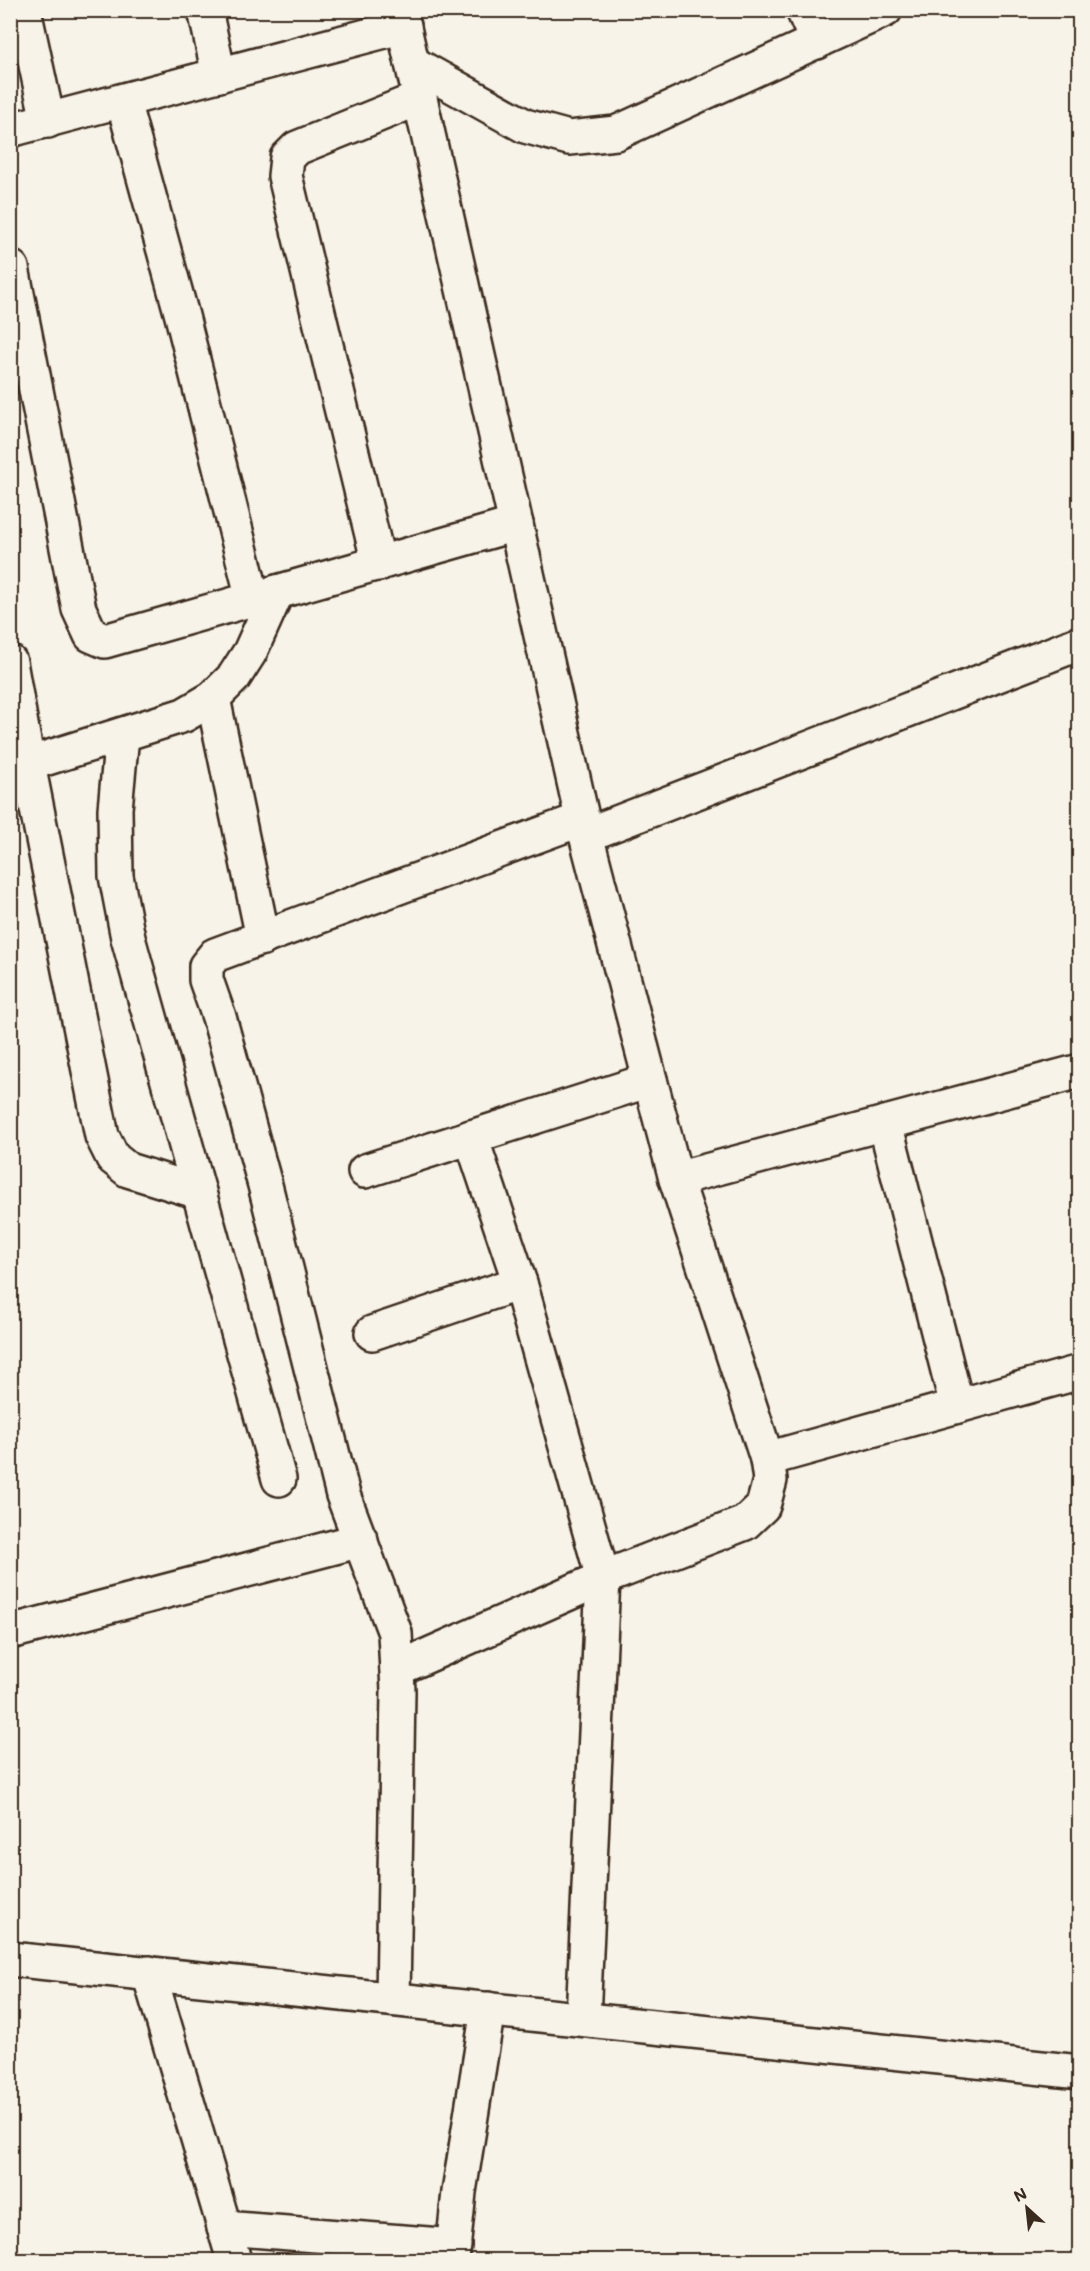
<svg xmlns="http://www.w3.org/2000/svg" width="1090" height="2271" font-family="Mali,sans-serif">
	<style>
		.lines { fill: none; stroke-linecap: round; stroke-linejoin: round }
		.street-casing { stroke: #3b2a1e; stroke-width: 38 }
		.secondary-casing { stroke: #3b2a1e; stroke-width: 38 }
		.street { stroke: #f7f3e8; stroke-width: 33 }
		.secondary { stroke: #f7f3e8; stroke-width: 33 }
	</style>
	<rect width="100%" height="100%" fill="#f7f3e8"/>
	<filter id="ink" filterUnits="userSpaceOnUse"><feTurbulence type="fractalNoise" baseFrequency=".0167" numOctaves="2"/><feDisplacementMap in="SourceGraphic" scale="12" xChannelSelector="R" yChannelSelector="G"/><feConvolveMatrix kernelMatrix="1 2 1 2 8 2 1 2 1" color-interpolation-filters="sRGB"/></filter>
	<g filter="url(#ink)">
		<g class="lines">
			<defs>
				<g id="street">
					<path d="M24 10 48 121"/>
					<path d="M205 10 219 75"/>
					<path d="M803 10 817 42"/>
					<path d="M412 63 525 126 569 138 616 133 885 10"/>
					<path d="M123 101 182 316 253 599"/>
					<path d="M10 130 404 26"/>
					<path d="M12 268 79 609 91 635 105 641 516 524"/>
					<path d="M379 564 285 176 287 158 297 148 420 98"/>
					<path d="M10 662 28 764 102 1136 113 1158 128 1170 199 1192"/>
					<path d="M213 698 263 938"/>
					<path d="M122 735 115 809 116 876 128 938 279 1479"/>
					<path d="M28 764 184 715 213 698 234 677 250 652 277 592"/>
					<path d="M586 835 1080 643"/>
					<path d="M885 1123 957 1406"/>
					<path d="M471 1137 520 1283 603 1578 583 2019"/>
					<path d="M365 1171 650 1080"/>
					<path d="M676 1179 1080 1071"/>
					<path d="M372 1333 520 1283"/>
					<path d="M767 1459 1080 1372"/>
					<path d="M10 1632 361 1540"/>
					<path d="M397 1669 603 1578 745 1523 763 1506 770 1480 767 1459 676 1179 586 835 400 10"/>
					<path d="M149 1973 234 2260"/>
					<path d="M393 1999 398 1691 395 1633 343 1495 265 1185 219 1017 206 980V966L215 955 582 819"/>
					<path d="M224 2228 454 2246"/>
					<path d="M452 2260 459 2192 488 2009"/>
				</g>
				<path id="secondary" d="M10 1959 1080 2072"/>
			</defs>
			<!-- street casing -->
			<use href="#street" class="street-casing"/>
			<!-- secondary casing -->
			<use href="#secondary" class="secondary-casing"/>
			<!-- street -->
			<use href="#street" class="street"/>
			<!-- secondary -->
			<use href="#secondary" class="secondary"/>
		</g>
	</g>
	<!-- margin -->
	<rect width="1090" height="2271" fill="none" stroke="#f7f3e8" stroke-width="36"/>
	<rect x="18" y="18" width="1054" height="2235" fill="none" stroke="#3b2a1e" stroke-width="2" filter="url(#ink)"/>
	<!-- north arrow -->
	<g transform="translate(1027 2208) rotate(333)" stroke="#f7f3e8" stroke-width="4.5" paint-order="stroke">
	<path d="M0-4.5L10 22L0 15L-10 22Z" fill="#3b2a1e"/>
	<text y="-9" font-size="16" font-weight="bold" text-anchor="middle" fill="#3b2a1e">N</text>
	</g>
</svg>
